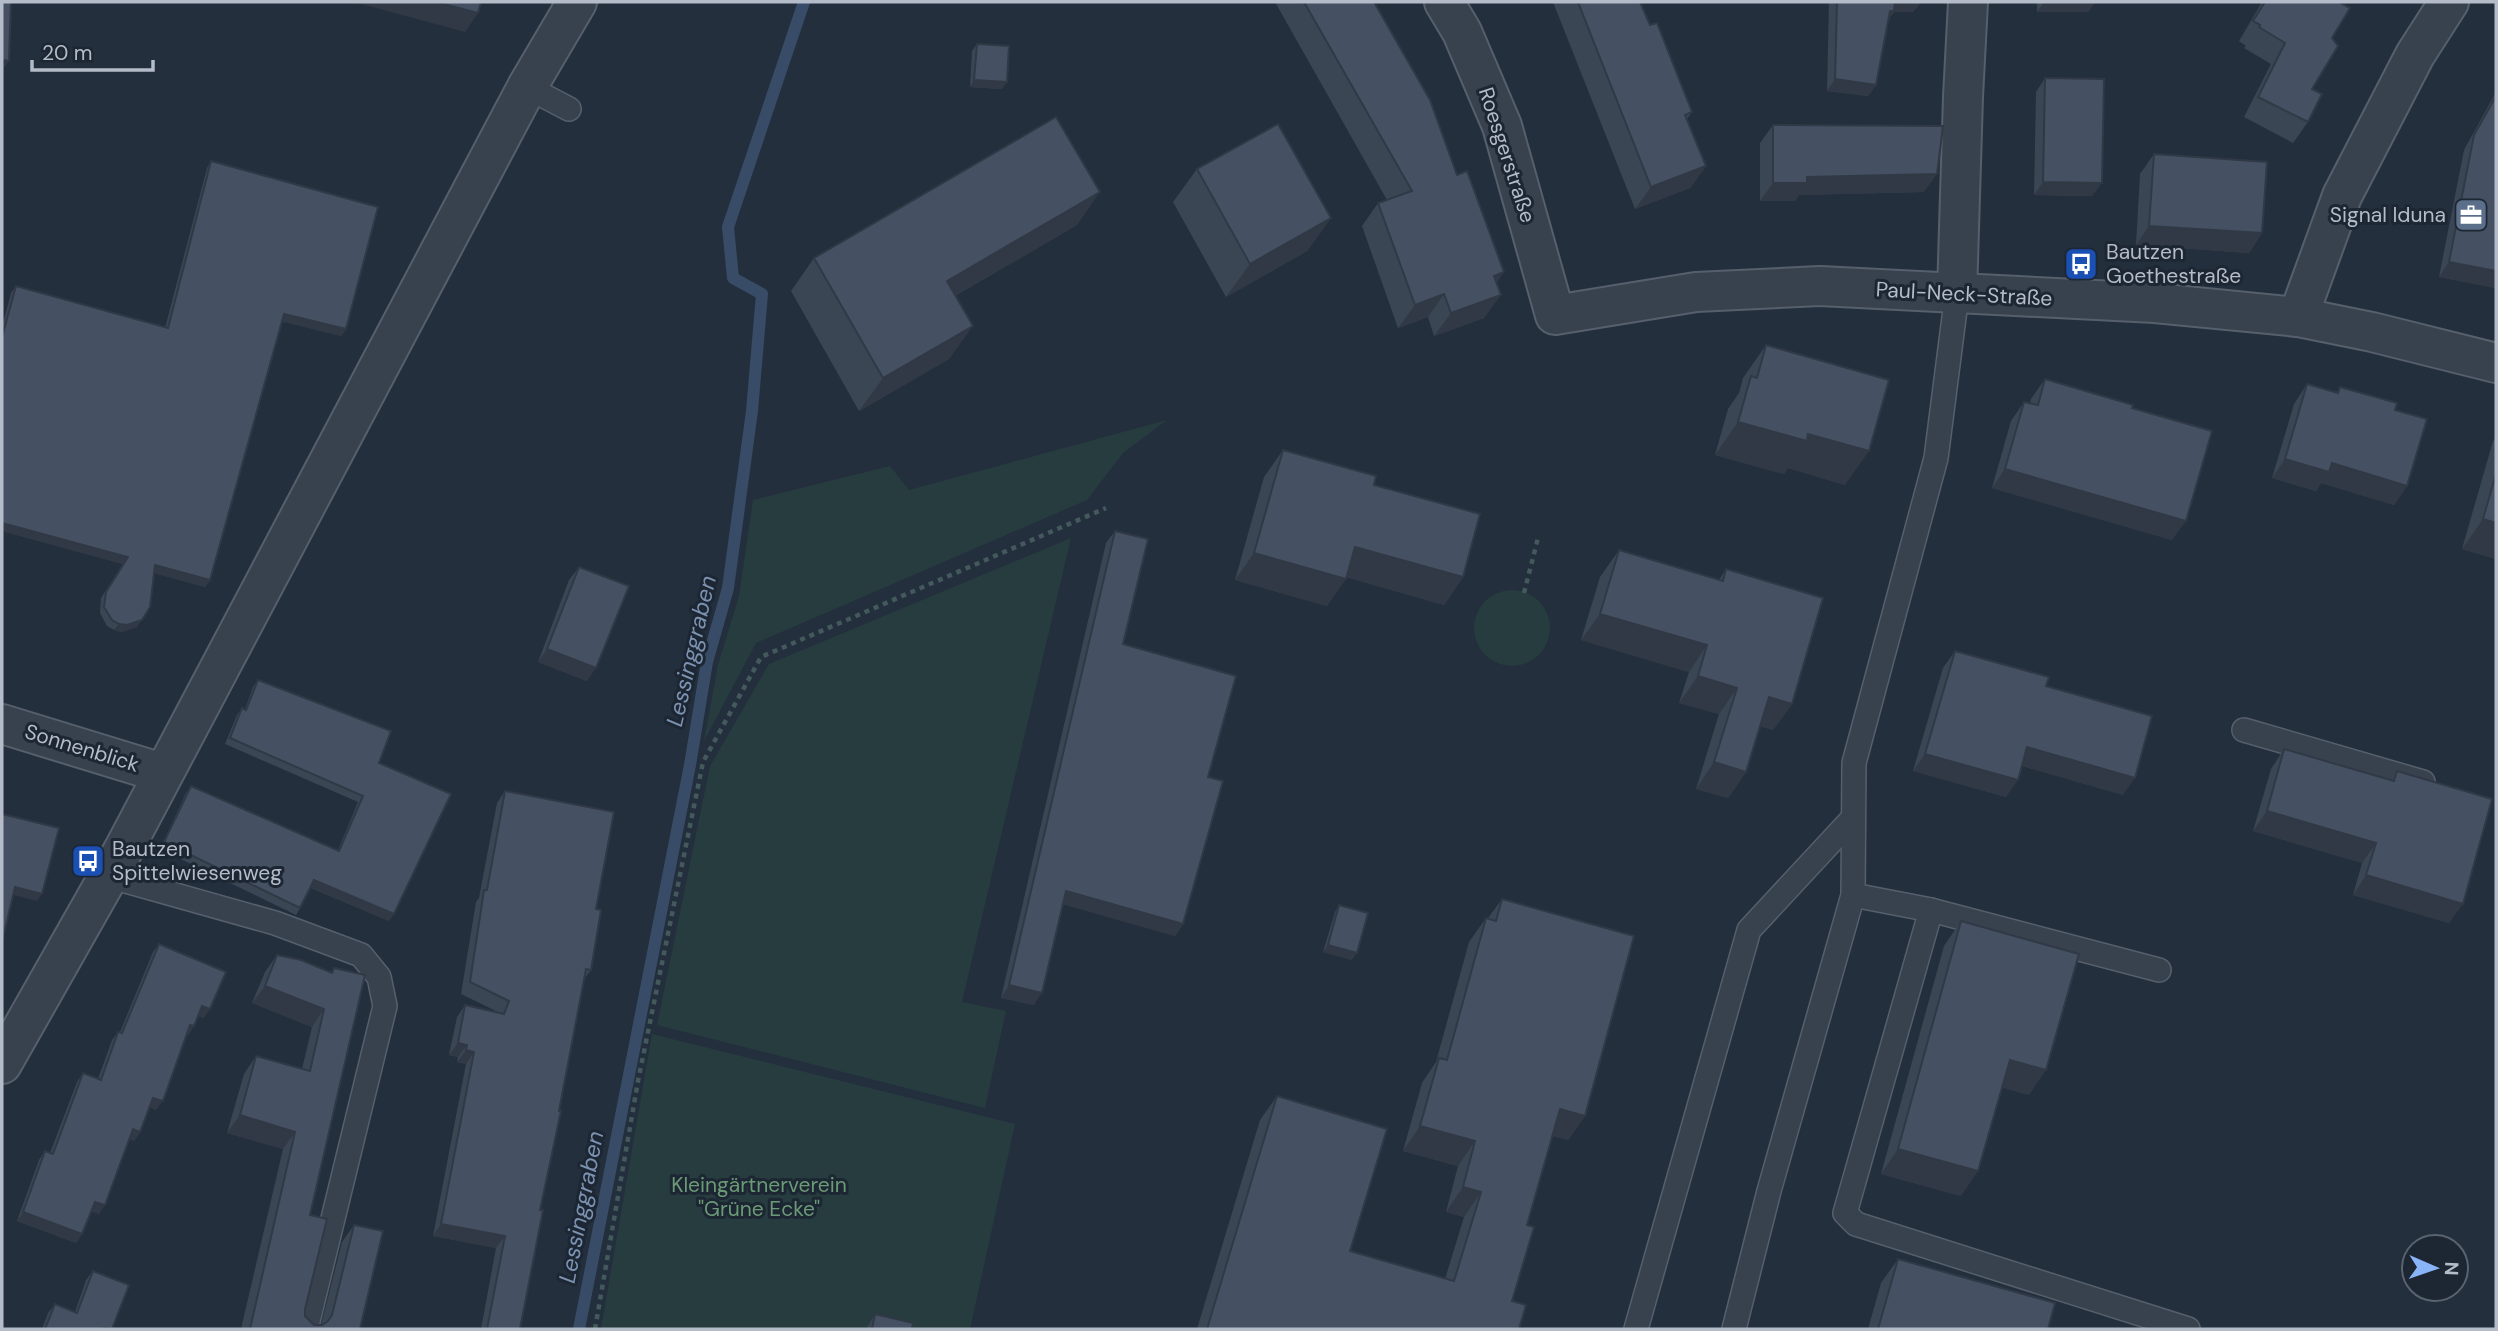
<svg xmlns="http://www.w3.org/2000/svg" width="2498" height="1331" font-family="'DM Sans',sans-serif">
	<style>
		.green { fill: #263c3f }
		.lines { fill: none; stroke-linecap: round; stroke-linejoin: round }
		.stream { stroke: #394c67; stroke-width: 12 }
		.service-casing { stroke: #565f6c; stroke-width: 26 }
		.minor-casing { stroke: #565f6c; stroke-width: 42 }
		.path { stroke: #44595c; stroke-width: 4.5; stroke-dasharray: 5 5; stroke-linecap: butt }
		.service { stroke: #38414e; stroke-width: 23 }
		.minor { stroke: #38414e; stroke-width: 38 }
		.wall { fill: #3b4654 }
		.shaded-wall { fill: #303945 }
		.building { fill: #455162; stroke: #303945; stroke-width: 2 }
		.labels { text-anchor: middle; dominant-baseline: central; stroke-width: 6; stroke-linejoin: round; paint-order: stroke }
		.street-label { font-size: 21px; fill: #b4bcc9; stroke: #1d2633 }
		.poi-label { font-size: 21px; fill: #b4bcc9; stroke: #1d2633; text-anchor: start }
		.park-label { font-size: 21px; fill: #6b9a76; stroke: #1d2633 }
		.water-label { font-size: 23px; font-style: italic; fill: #7c92b1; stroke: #1d2633 }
	</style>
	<rect width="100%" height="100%" fill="#242f3e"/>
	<!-- green -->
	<g class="green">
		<path d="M1167 420 1123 453 1087 500 756 643 704 741 718 665 739 596 753 500 890 466 909 490Z"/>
		<path d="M1071 538 962 1002 1006 1011 985 1108 657 1025 710 766 769 664Z"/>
		<circle cx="1512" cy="628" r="38"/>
		<path d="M652 1034 1015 1124 970 1329H601Z"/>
	</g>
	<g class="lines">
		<!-- stream -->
		<path class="stream" d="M579 1329 690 765 707 662 728 588 752 411 762 294 733 278 728 227 804 2"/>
		<defs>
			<g id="service">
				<path d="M527 87 569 109"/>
				<path d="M2244 730 2423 782"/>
				<path d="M108 876 275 923 361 955 379 977 385 1006 306 1329"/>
				<path d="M1853 895 1931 910 1845 1213 1856 1224 2188 1329"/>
				<path d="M1931 910 2159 970"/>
				<path d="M1636 1329 1749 930 1853 818"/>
				<path d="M1734 1329 1769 1191 1853 895 1854 763 1936 458 1957 294"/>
			</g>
			<g id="minor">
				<path d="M1444 2 1462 32 1502 126 1555 315 1696 292 1820 286 2155 303 2298 317 2372 332 2496 363"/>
				<path d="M1957 294 1963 97 1968 2"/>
				<path d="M2298 317 2342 196 2415 55 2449 2"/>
				<path d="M2 724 162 773"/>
				<path d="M2 1064 125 847 527 87 577 2"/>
			</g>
		</defs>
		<!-- service casing -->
		<use href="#service" class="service-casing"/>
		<!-- minor casing -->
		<use href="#minor" class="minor-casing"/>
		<!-- path -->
		<g class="path">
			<path d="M1524 593 1538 538"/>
			<path d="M595 1329 638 1081 703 762 761 657 1106 508"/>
		</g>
		<!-- service -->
		<use href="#service" class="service"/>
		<!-- minor -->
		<use href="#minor" class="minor"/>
	</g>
	<!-- wall -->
	<g class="wall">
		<path d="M1275 2H1374L1496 283 1484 318 1434 336 1428 317 1398 328 1362 226 1378 203 1387 200Z"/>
		<path d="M1553 2H1640L1650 25 1692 112 1687 119 1706 166 1690 188 1635 209Z"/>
		<path d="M1829 2H1921L1913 12H1894L1889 19 1876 85 1868 96 1827 91Z"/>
		<path d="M2037 2H2095L2088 12H2037Z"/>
		<path d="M2262 2H2339L2332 38 2312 89 2308 122 2293 143 2244 117 2271 64 2244 48 2246 46 2239 41Z"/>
		<path d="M977 44 1002 89 970 87 972 51Z"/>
		<path d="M2045 78 2092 196 2034 195 2036 92Z"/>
		<path d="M2496 92V288L2439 277 2464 150Z"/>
		<path d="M1773 125 1924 192 1799 195 1795 201H1760V143Z"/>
		<path d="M2154 154 2262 233 2249 253 2136 245 2140 174Z"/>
		<path d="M211 161 346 329 341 336 282 321 210 580 205 587 154 573 137 627 122 632 114 630 107 626 100 613 101 598 123 564 2 531V327L11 293 16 286 165 328 207 168Z"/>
		<path d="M1197 169 1331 218 1307 251 1226 297 1173 202Z"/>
		<path d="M1077 225 955 296 949 359 859 411 791 291 814 258Z"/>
		<path d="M1766 345 1845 485 1788 468 1784 474 1715 455 1728 409 1739 393 1743 378Z"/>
		<path d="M2045 379 2132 408 2172 540 1992 488 2011 421 2024 402 2030 403 2031 399Z"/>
		<path d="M2307 384 2336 393 2340 387 2395 410 2407 486 2394 505 2321 483 2316 491 2272 478 2294 404Z"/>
		<path d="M2496 437V559L2462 549 2493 441Z"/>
		<path d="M1283 450 1374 485 1463 577 1444 605 1346 577 1327 606 1235 580 1264 477Z"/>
		<path d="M1115 531 1123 644 1208 777 1183 924 1175 936 1063 904 1034 1005 1001 998 1106 543Z"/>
		<path d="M1619 550 1719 580 1726 569 1792 704 1773 730 1760 726 1746 772 1728 798 1696 789 1719 714 1679 703 1689 672 1581 640 1600 577Z"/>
		<path d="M579 567 587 681 538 662 569 580Z"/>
		<path d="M1955 651 2046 686 2123 795 2022 766 2006 797 1913 771 1943 668Z"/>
		<path d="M258 680 379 763 389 921 311 888 296 915 160 849 186 793 191 786 338 850 358 802 225 744 237 715 242 708 245 709 253 687Z"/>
		<path d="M2284 749 2391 780 2397 771 2449 923 2353 895 2362 863 2253 831 2271 769Z"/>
		<path d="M505 791 596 909 591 970 584 979 540 1210 520 1329H481L496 1248 433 1236 466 1064 457 1062 458 1057 449 1055 457 1017 465 1005 500 1013 461 994 476 902 479 898 497 803Z"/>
		<path d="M1502 899 1585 1116 1568 1140 1552 1136 1527 1225 1512 1301 1519 1329H1197L1260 1120 1277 1096 1350 1251 1445 1279 1464 1217 1446 1212 1458 1166 1403 1151 1422 1083 1436 1062 1469 942 1486 918H1488Z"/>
		<path d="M1339 905 1352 960 1323 952 1335 912Z"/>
		<path d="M1961 921 2029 1095 2002 1087 1961 1196 1881 1174 1944 946Z"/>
		<path d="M159 944 204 1018 198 1016 194 1026 188 1035H187L156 1110 149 1107 140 1132 134 1141 129 1139 99 1214 91 1211 82 1234 76 1243 17 1221 39 1160 45 1151 50 1153 77 1082 83 1073 98 1079 112 1040 118 1032H120L153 952Z"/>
		<path d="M277 955 331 972 334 968 310 1215 305 1316 314 1325H321L342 1242 354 1225 360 1329H241L283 1149 227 1133 244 1074 256 1056 302 1069 312 1027 252 1003 265 972Z"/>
		<path d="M1898 1259 2048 1329H1868L1881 1283Z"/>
		<path d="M93 1271 112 1329H42L48 1313 55 1304 75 1312 86 1280Z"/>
		<path d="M875 1314 912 1329H866Z"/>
	</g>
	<!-- shaded-wall -->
	<g class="shaded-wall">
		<path d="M354 2H436L478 13 465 32Z"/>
		<path d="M1894 2H1921L1913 12H1894L1886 23Z"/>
		<path d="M2044 2H2095L2088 12H2037Z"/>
		<path d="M2 60 9 61 2 70Z"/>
		<path d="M1835 79 1876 85 1868 96 1827 91Z"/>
		<path d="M974 80 1007 82 1002 89 970 87Z"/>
		<path d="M1706 166 1690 188 1635 209 1651 187Z"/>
		<path d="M1937 174 1924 192 1799 195 1795 201H1760L1773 183 1807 177Z"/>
		<path d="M2043 182 2102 183 2092 196 2034 195Z"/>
		<path d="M1100 192 1077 225 924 314 947 281Z"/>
		<path d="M1331 218 1307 251 1226 297 1250 264Z"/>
		<path d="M2149 226 2262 233 2249 253 2136 245Z"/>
		<path d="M2449 262 2496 271V288L2439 277Z"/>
		<path d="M1504 272 1488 296 1494 276Z"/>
		<path d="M1444 294 1428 317 1398 328 1415 305Z"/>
		<path d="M1501 295 1484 318 1434 336 1451 313Z"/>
		<path d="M284 314 346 329 341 336 279 321Z"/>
		<path d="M973 326 949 359 859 411 883 378Z"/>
		<path d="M1738 422 1808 434 1869 451 1845 485 1788 468 1784 474 1715 455Z"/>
		<path d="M2285 459 2332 463 2407 486 2394 505 2321 483 2316 491 2272 478Z"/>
		<path d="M2005 469 2186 521 2172 540 1992 488Z"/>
		<path d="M2483 519 2496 523V559L2462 549Z"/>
		<path d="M2 523 128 557 123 564 2 531Z"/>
		<path d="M1355 547 1463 577 1444 605 1336 574Z"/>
		<path d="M1254 553 1346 579 1327 606 1235 580Z"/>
		<path d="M155 565 210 580 205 587 150 572Z"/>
		<path d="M1600 614 1707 645 1689 672 1581 640Z"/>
		<path d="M142 620 137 627 122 632 114 630 119 624Z"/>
		<path d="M547 649 596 668 587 681 538 662Z"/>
		<path d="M1698 676 1737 688 1719 714 1679 703Z"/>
		<path d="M1769 697 1792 704 1773 730 1750 724Z"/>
		<path d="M2027 747 2135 778 2123 795 2016 764Z"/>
		<path d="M1925 754 2018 780 2006 797 1913 771Z"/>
		<path d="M1714 762 1746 772 1728 798 1696 789Z"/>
		<path d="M2267 811 2376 843 2362 863 2253 831Z"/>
		<path d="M2366 875 2463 904 2449 923 2353 895Z"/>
		<path d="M314 880 394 914 389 921 310 887Z"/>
		<path d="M15 887 42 894 37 901 10 894Z"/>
		<path d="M1066 891 1183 924 1175 936 1058 903Z"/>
		<path d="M1328 945 1357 953 1352 960 1323 952Z"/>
		<path d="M1009 985 1042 993 1034 1005 1001 998Z"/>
		<path d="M265 986 324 1009 312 1027 252 1003Z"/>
		<path d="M202 1006 210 1009 204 1018 196 1015Z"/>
		<path d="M190 1025 194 1026 188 1035 184 1034Z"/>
		<path d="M458 1043 467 1045 458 1057 449 1055Z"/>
		<path d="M466 1050 474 1052 466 1064 457 1062Z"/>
		<path d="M2010 1060 2046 1070 2029 1095 1992 1085Z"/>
		<path d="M153 1098 163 1101 156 1110 147 1106Z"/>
		<path d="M1560 1109 1585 1116 1568 1140 1543 1134Z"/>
		<path d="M240 1115 295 1132 283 1149 227 1133Z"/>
		<path d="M1420 1126 1475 1141 1458 1166 1403 1151Z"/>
		<path d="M133 1129 140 1132 134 1141 126 1138Z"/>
		<path d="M1898 1149 1978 1171 1961 1196 1881 1174Z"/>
		<path d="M1463 1187 1481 1192 1464 1217 1446 1212Z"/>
		<path d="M95 1202 105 1205 99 1214 89 1210Z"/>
		<path d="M23 1212 82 1234 76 1243 17 1221Z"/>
		<path d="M441 1224 505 1236 496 1248 433 1236Z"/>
	</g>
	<!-- building -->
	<g class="building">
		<path d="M2 2H11L9 61 2 60Z"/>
		<path d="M436 2H481L478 13Z"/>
		<path d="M1304 2H1374L1430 100 1457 175 1467 171 1504 272 1494 276 1501 295 1451 313 1444 294 1415 305 1378 203 1412 191Z"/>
		<path d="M1578 2H1640L1650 25 1657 23 1692 112 1685 115 1706 166 1651 187Z"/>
		<path d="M1837 2H1895L1894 11H1890L1876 85 1835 79Z"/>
		<path d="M2265 2H2339L2350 8 2332 38 2338 46 2312 89 2322 94 2308 122 2258 97 2285 43 2259 27 2260 25 2253 21Z"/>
		<path d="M977 44 1009 46 1007 82 974 80Z"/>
		<path d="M2045 78 2104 79 2102 183 2043 182Z"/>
		<path d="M2496 96V271L2449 262 2474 135Z"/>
		<path d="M1056 117 1100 192 947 281 973 326 883 378 814 258Z"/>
		<path d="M1278 124 1331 218 1250 264 1197 169Z"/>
		<path d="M1773 125 1943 126 1937 174 1807 177V183H1773Z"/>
		<path d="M2154 154 2267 162 2262 233 2149 226Z"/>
		<path d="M211 161 378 207 346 329 284 314 210 580 155 565 150 607 142 620 127 625 119 624 112 620 104 607 106 592 128 557 2 523V337L16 286 168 328Z"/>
		<path d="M1766 345 1889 380 1869 451 1808 434 1807 441 1738 422 1751 376 1757 378Z"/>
		<path d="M2045 379 2133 405 2132 408 2212 431 2186 521 2005 469 2024 402 2038 405Z"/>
		<path d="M2307 384 2338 393 2340 387 2397 403 2395 410 2427 419 2407 486 2332 463 2329 472 2285 459Z"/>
		<path d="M1283 450 1376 476 1374 485 1480 514 1463 577 1355 547 1346 579 1254 553Z"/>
		<path d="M2496 474V523L2483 519Z"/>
		<path d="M1115 531 1148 539 1123 644 1236 676 1208 777 1223 781 1183 924 1066 891 1042 993 1009 985Z"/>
		<path d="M1619 550 1723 581 1726 569 1823 598 1792 704 1769 697 1746 772 1714 762 1737 688 1698 676 1707 645 1600 614Z"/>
		<path d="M579 567 629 586 596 668 547 649Z"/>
		<path d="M1955 651 2049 677 2046 686 2152 716 2135 778 2027 747 2018 780 1925 754Z"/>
		<path d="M258 680 391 731 379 763 451 794 394 914 314 880 300 908 164 842 191 786 339 851 363 796 230 738 242 708 246 710Z"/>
		<path d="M2284 749 2394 781 2397 771 2492 799 2463 904 2366 875 2376 843 2267 811Z"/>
		<path d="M505 791 614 812 596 909 601 910 591 970 586 969 559 1111H561L540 1210H543L520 1329H487L505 1236 441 1224 474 1052 466 1050 467 1045 458 1043 465 1005 504 1014 509 1001 470 982 484 890H487Z"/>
		<path d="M2 814 59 828 42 894 15 887 2 942Z"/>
		<path d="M1502 899 1634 936 1585 1116 1560 1109 1527 1225 1534 1227 1512 1301 1526 1305 1519 1329H1207L1277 1096 1387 1129 1350 1251 1454 1281 1481 1192 1463 1187 1475 1141 1420 1126 1439 1058 1447 1060 1486 918 1496 921Z"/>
		<path d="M1339 905 1368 913 1357 953 1328 945Z"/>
		<path d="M1961 921 2079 954 2046 1070 2010 1060 1978 1171 1898 1149Z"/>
		<path d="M159 944 226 972 210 1009 202 1006 194 1026 190 1025 163 1101 153 1098 140 1132 133 1129 105 1205 95 1202 82 1234 23 1212 45 1151 53 1154 83 1073 101 1080 118 1032 122 1033Z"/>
		<path d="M277 955 301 960 332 973 334 968 365 975 310 1215 327 1219 305 1309V1316L314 1325H322L328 1321 332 1315 354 1225 383 1231 360 1329H250L295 1132 240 1115 256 1056 310 1071 324 1009 265 986Z"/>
		<path d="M1898 1259 2055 1303 2048 1329H1878Z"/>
		<path d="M93 1271 129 1285 112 1329 104 1328 103 1329H45L55 1304 77 1313Z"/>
		<path d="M875 1314 913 1323 912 1329H872Z"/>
	</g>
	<!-- icons -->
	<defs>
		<symbol id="office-square" viewBox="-11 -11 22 22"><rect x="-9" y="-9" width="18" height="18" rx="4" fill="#5c6f8a" stroke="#1d2633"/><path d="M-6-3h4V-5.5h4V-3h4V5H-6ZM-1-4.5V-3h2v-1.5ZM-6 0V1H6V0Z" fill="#fff"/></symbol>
		<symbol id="bus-square" viewBox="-11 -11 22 22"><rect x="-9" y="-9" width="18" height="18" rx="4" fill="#1a4fb4" stroke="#1d2633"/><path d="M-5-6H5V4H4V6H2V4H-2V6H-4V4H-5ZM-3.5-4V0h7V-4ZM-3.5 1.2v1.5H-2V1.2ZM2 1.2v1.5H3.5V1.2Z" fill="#fff"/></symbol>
	</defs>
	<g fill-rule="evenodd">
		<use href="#office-square" x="2452" y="196" width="38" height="38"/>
		<use href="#bus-square" x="2062" y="245" width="38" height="38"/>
		<use href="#bus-square" x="69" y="842" width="38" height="38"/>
	</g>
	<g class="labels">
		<!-- street labels -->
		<g class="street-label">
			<text transform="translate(1507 155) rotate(72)">Roesgerstraße</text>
			<text transform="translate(1964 294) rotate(3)">Paul-Neck-Straße</text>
			<text transform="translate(82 748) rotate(17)">Sonnenblick</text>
		</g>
		<!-- poi labels -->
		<g class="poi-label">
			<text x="2446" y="215" text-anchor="end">Signal Iduna</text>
			<text x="2106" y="252">Bautzen<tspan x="2106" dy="24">Goethestraße</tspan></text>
			<text x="112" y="849">Bautzen<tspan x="112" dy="24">Spittelwiesenweg</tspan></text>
		</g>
		<!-- park labels -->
		<g class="park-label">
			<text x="759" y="1185">Kleingärtnerverein<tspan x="759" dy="24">"Grüne Ecke"</tspan></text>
		</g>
		<!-- water labels -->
		<g class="water-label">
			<text transform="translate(691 651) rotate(-77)">Lessinggraben</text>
			<text transform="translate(581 1207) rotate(-79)">Lessinggraben</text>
		</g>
	</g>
	<!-- border -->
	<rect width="2498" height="1331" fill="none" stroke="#b4bcc9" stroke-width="7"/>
	<!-- north arrow -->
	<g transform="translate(2435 1268) rotate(92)"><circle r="33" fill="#1d2633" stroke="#59626f" stroke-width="2"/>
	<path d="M0-5L12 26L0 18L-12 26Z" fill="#8ab4f8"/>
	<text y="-10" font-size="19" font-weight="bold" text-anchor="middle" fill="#b4bcc9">N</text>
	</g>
	<!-- scale -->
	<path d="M32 60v10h121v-10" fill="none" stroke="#b4bcc9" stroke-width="3.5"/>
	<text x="42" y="60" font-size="21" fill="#b4bcc9" stroke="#1d2633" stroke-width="5" paint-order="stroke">20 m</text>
</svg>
